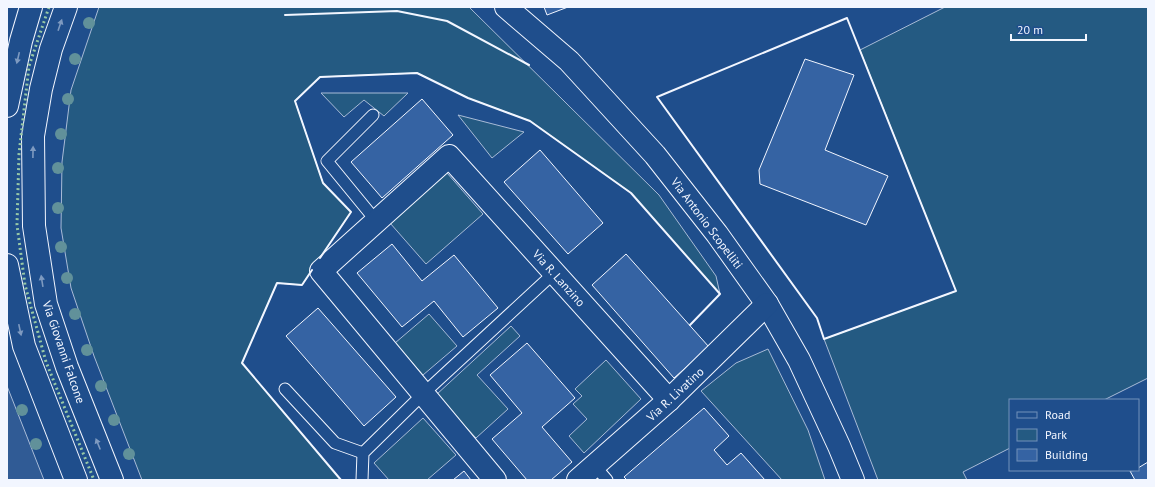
<svg xmlns="http://www.w3.org/2000/svg" width="1155" height="487" font-family="'PT Sans',sans-serif">
	<style>
		.green { fill: #245a82; stroke: #a8bbd7 }
		.parking { fill: #305b95; stroke: #a8bbd7 }
		.building { fill: #3563a3; stroke: #f2f6ff }
		.lines { fill: none; stroke-linecap: round; stroke-linejoin: round }
		.service-casing { stroke: #f2f6ff; stroke-width: 13 }
		.minor-casing { stroke: #f2f6ff; stroke-width: 24 }
		.tertiary-casing { stroke: #f2f6ff; stroke-width: 24 }
		.service { stroke: #1f4e8c; stroke-width: 11 }
		.minor { stroke: #1f4e8c; stroke-width: 22 }
		.tertiary { stroke: #1f4e8c; stroke-width: 22 }
		.hedge { stroke: #97c8a6; stroke-width: 3; stroke-dasharray: 2 3; stroke-linecap: butt }
		.wall { stroke: #f2f6ff; stroke-width: 2 }
		.tree { fill: #61919a }
		.oneway { fill: #7e9ac0 }
		.labels { text-anchor: middle; dominant-baseline: central; stroke-width: 3; stroke-linejoin: round; paint-order: stroke }
		.street-label { font-size: 12px; fill: #f2f6ff; stroke: #1f4e8c }
	</style>
	<rect width="100%" height="100%" fill="#1f4e8c"/>
	<!-- green -->
	<g class="green">
		<path d="M99 7H469L659 195 716 276 720 294 631 193 530 121 468 98 417 73 320 77 295 101 323 183 351 212 302 285 277 283 242 363 341 480H142L94 356 71 288 61 228 62 162 71 90Z"/>
		<path d="M945 7H1148V378L1104 400H1010V448L963 472 967 480H878L824 339 956 291 860 50Z"/>
		<path d="M321 93H408L384 116 364 100 344 117Z"/>
		<path d="M458 115 524 132 492 158Z"/>
		<path d="M447 173 483 214 426 264 390 223Z"/>
		<path d="M429 314 457 346 423 375 395 343Z"/>
		<path d="M511 326 520 336 477 375 508 409 476 438 436 395Z"/>
		<path d="M768 349 808 430 825 480H782L701 391 736 363Z"/>
		<path d="M606 360 641 399 584 453 569 436 587 419 573 404 582 396 575 389Z"/>
		<path d="M423 418 456 455 427 480H389L374 463Z"/>
	</g>
	<!-- parking -->
	<path class="parking" d="M7 386 44 480H7Z"/>
	<!-- building -->
	<g class="building">
		<path d="M544 7H568L547 15Z"/>
		<path d="M805 59 854 75 825 150 888 176 866 225 760 184 759 170Z"/>
		<path d="M422 99 453 135 382 198 351 162Z"/>
		<path d="M540 150 603 223 568 254 504 182Z"/>
		<path d="M392 244 422 281 454 255 498 308 463 337 434 301 402 327 357 273Z"/>
		<path d="M626 254 709 347 674 378 592 285Z"/>
		<path d="M318 308 396 397 364 426 286 336Z"/>
		<path d="M527 343 575 398 542 427 572 462 551 480H527L492 439 522 413 490 375Z"/>
		<path d="M704 408 729 436 714 450 727 465 741 453 765 480H627L624 477Z"/>
		<path d="M1148 462V480H1135L1130 471 1138 470V468Z"/>
		<path d="M464 471 471 480H453Z"/>
	</g>
	<g class="lines">
		<defs>
			<g id="service">
				<path d="M373 115 327 161 377 222"/>
				<path d="M285 389 335 443 363 453"/>
				<path d="M595 466 607 480"/>
				<path d="M362 480 363 453 423 394 554 273"/>
			</g>
			<g id="minor">
				<path d="M506 7 569 61 655 155 717 234 767 304 799 360 839 446 853 480"/>
				<path d="M495 480 321 271 449 156 669 400"/>
				<path d="M578 480 669 400 767 304"/>
			</g>
			<g id="tertiary">
				<path d="M66 7 51 49 41 89 33 136 34 226 46 304 67 367 112 480"/>
				<path d="M7 106 21 41 31 7"/>
				<path d="M7 265 24 346 76 480"/>
			</g>
		</defs>
		<!-- service casing -->
		<use href="#service" class="service-casing"/>
		<!-- minor casing -->
		<use href="#minor" class="minor-casing"/>
		<!-- tertiary casing -->
		<use href="#tertiary" class="tertiary-casing"/>
		<!-- service -->
		<use href="#service" class="service"/>
		<!-- minor -->
		<use href="#minor" class="minor"/>
		<!-- tertiary -->
		<use href="#tertiary" class="tertiary"/>
		<!-- hedge -->
		<path class="hedge" d="M49 7 29 66 19 154 17 225 25 285 46 362 94 480"/>
		<!-- wall -->
		<g class="wall">
			<path d="M285 15 397 11 447 21 529 65"/>
			<path d="M847 18 956 291 824 339 817 318 657 97Z"/>
			<path d="M320 258 351 212 323 183 295 101 320 77 417 73 468 98 530 121 631 193 720 294 690 325"/>
			<path d="M312 270 302 285 277 283 242 363 341 480"/>
		</g>
	</g>
	<!-- trees -->
	<g class="tree">
		<circle cx="89" cy="23" r="6"/>
		<circle cx="75" cy="59" r="6"/>
		<circle cx="68" cy="99" r="6"/>
		<circle cx="61" cy="134" r="6"/>
		<circle cx="58" cy="168" r="6"/>
		<circle cx="58" cy="208" r="6"/>
		<circle cx="61" cy="247" r="6"/>
		<circle cx="67" cy="278" r="6"/>
		<circle cx="75" cy="314" r="6"/>
		<circle cx="87" cy="350" r="6"/>
		<circle cx="101" cy="386" r="6"/>
		<circle cx="22" cy="410" r="6"/>
		<circle cx="114" cy="420" r="6"/>
		<circle cx="36" cy="444" r="6"/>
		<circle cx="129" cy="454" r="6"/>
	</g>
	<!-- one-way arrows -->
	<defs><path id="oneway-solid" d="M-6-.8H1V-3.2L6.5 0L1 3.2V.8H-6Z"/></defs>
	<g class="oneway">
		<use href="#oneway-solid" transform="translate(60 25) rotate(-71)"/>
		<use href="#oneway-solid" transform="translate(18 58) rotate(103)"/>
		<use href="#oneway-solid" transform="translate(33 152) rotate(-89)"/>
		<use href="#oneway-solid" transform="translate(42 281) rotate(-99)"/>
		<use href="#oneway-solid" transform="translate(20 330) rotate(78)"/>
		<use href="#oneway-solid" transform="translate(98 444) rotate(-112)"/>
	</g>
	<g class="labels">
		<!-- street labels -->
		<g class="street-label">
			<text transform="translate(707 223) rotate(53)">Via Antonio Scopelliti</text>
			<text transform="translate(559 278) rotate(48)">Via R. Lanzino</text>
			<text transform="translate(64 352) rotate(71)">Via Giovanni Falcone</text>
			<text transform="translate(675 394) rotate(-43)">Via R. Livatino</text>
		</g>
	</g>
	<!-- border -->
	<rect width="1155" height="487" fill="none" stroke="#f2f6ff" stroke-width="16"/>
	<!-- legend -->
	<rect x="1009" y="399" width="130" height="72" fill="#1f4e8c" stroke="#7391ba"/>
	<rect x="1017" y="412" width="20" height="6" fill="#1f4e8c" stroke="#7391ba"/>
	<text x="1045" y="419" font-size="12" fill="#f2f6ff">Road</text>
	<rect x="1017" y="429" width="20" height="12" fill="#245a82" stroke="#7391ba"/>
	<text x="1045" y="439" font-size="12" fill="#f2f6ff">Park</text>
	<rect x="1017" y="449" width="20" height="12" fill="#3563a3" stroke="#7391ba"/>
	<text x="1045" y="459" font-size="12" fill="#f2f6ff">Building</text>
	<!-- scale -->
	<path d="M1011 34v6h75v-6" fill="none" stroke="#f2f6ff" stroke-width="2"/>
	<text x="1017" y="34" font-size="12" fill="#f2f6ff" stroke="#1f4e8c" stroke-width="3" paint-order="stroke">20 m</text>
</svg>
